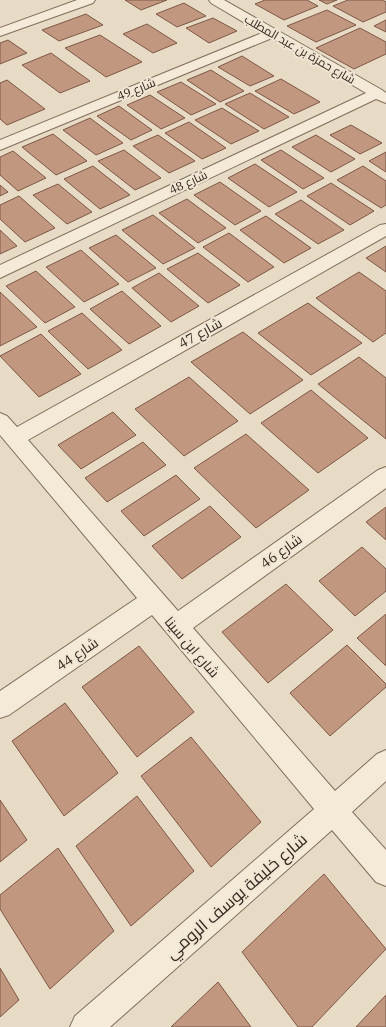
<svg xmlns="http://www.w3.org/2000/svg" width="386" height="1027" font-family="'IBM Plex Serif',Cairo,serif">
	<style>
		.building { fill: #c29780; stroke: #7d5846 }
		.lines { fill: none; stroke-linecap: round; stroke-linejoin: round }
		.minor-casing { stroke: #816e5d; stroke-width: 2 }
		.minor { fill: #f4ead7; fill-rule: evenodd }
		.labels { text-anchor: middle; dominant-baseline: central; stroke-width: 4; stroke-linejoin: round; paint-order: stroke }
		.far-street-label { font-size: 12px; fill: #33281f; stroke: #f1e6d4 }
		.street-label { font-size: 14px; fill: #33281f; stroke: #f1e6d4 }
		.near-street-label { font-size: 17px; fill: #33281f; stroke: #f1e6d4 }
	</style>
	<rect width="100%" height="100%" fill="#e8dbc5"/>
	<!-- building -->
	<g class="building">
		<path d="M125 0H167L141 10Z"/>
		<path d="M265 0H307L318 6 284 20 255 4Z"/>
		<path d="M319 0H337L327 4Z"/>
		<path d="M348 0H383L386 2V12L363 22 333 6Z"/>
		<path d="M184 3 206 16 177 27 156 14Z"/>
		<path d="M327 10 356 25 316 42 287 26Z"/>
		<path d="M86 14 103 25 59 41 42 30Z"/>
		<path d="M213 18 237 31 209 43 186 28Z"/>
		<path d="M386 20V32L374 26Z"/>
		<path d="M147 24 177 43 153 53 123 34Z"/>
		<path d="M360 28 386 42V54L354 69 316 48Z"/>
		<path d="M100 35 142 62 106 77 65 48Z"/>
		<path d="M8 40 27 53 0 64V43Z"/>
		<path d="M51 53 90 81 60 93 22 65Z"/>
		<path d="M242 56 274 76 250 86 218 67Z"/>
		<path d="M211 70 244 91 220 102 187 80Z"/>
		<path d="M281 79 320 102 294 114 255 91Z"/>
		<path d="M7 80 45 109 7 125 0 119V83Z"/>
		<path d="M181 82 216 104 191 115 157 92Z"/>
		<path d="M250 93 289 117 264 129 225 104Z"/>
		<path d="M150 95 185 118 161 129 127 105Z"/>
		<path d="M119 106 152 130 131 140 97 116Z"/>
		<path d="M222 108 259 131 231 144 195 120Z"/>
		<path d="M90 118 123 143 96 155 63 130Z"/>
		<path d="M189 122 226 148 202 159 165 133Z"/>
		<path d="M351 125 382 143 360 154 330 135Z"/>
		<path d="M53 134 87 161 56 175 22 147Z"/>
		<path d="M158 135 195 161 169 173 133 146Z"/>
		<path d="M316 135 355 159 331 172 292 147Z"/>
		<path d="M124 150 161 178 135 190 98 161Z"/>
		<path d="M281 150 324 178 303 189 261 160Z"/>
		<path d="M13 151 46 178 18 191 0 175V157Z"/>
		<path d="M386 152V172L369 161Z"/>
		<path d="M255 164 297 192 269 207 228 178Z"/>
		<path d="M93 166 130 195 100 209 64 179Z"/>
		<path d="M363 166 386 181V205L381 208 337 180Z"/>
		<path d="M220 182 261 211 235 225 194 195Z"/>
		<path d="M331 183 374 211 350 225 307 196Z"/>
		<path d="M58 184 92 212 67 224 33 195Z"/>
		<path d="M0 185 8 192 0 196Z"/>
		<path d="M19 196 55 228 25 242 0 219V205Z"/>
		<path d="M187 199 226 228 198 243 159 213Z"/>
		<path d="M301 200 344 230 318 244 275 214Z"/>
		<path d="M153 215 195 248 163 264 122 230Z"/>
		<path d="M266 216 311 248 284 263 240 230Z"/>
		<path d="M0 230 17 246 0 254Z"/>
		<path d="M229 233 274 267 248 282 203 247Z"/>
		<path d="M116 235 156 268 128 282 89 248Z"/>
		<path d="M386 246V272L366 258Z"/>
		<path d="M81 250 119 284 84 302 46 267Z"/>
		<path d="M198 253 240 285 208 303 167 269Z"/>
		<path d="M36 271 75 307 45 323 6 286Z"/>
		<path d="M359 272 386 291V333L373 342 316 298Z"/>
		<path d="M159 273 199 306 171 322 132 288Z"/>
		<path d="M122 291 161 326 129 344 90 309Z"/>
		<path d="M0 292 37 327 0 346Z"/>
		<path d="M308 303 362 343 311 375 258 333Z"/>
		<path d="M82 313 122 350 88 369 48 331Z"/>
		<path d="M243 332 303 380 250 414 191 362Z"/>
		<path d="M41 334 81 374 39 397 0 356Z"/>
		<path d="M359 357 386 378V439L318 384Z"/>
		<path d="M189 377 238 421 184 456 135 409Z"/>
		<path d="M311 390 368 438 318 473 261 423Z"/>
		<path d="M113 412 136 435 81 469 58 445Z"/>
		<path d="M246 434 309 490 256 528 194 468Z"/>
		<path d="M143 442 166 465 107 502 85 478Z"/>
		<path d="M176 475 200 499 144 536 121 511Z"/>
		<path d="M210 506 241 537 182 579 152 546Z"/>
		<path d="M386 507V540L366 522Z"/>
		<path d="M362 547 386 569V591L355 616 319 581Z"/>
		<path d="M286 584 333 630 268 683 222 632Z"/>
		<path d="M386 614V666L357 638Z"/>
		<path d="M347 645 386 684V687L330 736 290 693Z"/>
		<path d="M139 646 194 712 137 757 82 687Z"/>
		<path d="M65 703 118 773 64 816 12 741Z"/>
		<path d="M191 737 261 822 211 867 141 776Z"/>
		<path d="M137 796 194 871 131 926 76 846Z"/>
		<path d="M0 800 27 840 0 862Z"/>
		<path d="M58 848 114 931 50 989 0 909V895Z"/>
		<path d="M324 874 386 949 312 1027H298L242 952Z"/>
		<path d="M0 968 19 1000 0 1017Z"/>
		<path d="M218 982 251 1027H171Z"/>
		<path d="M386 995V1027H356Z"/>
	</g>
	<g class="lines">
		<defs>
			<g id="minor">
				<path d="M77 0H95L93 3 0 36V28Z"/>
				<path d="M209 0H224L382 90 386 93V103L376 99 0 278V265L366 93 272 38 0 150V140L262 33 211 3Z"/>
				<path d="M386 224V236L28 440 178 611 378 470 386 467V488L193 628 335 791 377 754 386 750V781L352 812 386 850V886L376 882 332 830 110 1027H70L75 1016 314 809 152 615 9 715 0 718V691L137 598 0 435V413L7 416 17 427 380 225Z"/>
			</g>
		</defs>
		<!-- minor casing -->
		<use href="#minor" class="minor-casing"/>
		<!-- minor -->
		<use href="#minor" class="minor"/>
	</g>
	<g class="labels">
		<!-- far-street labels -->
		<g class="far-street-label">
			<text transform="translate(300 49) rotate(30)">شارع حمزة بن عبد المطلب</text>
			<text transform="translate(136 89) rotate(-22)">شارع 49</text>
			<text transform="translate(188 182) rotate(-25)">شارع 48</text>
		</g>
		<!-- street labels -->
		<g class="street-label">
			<text transform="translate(200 333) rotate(-29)">شارع 47</text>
			<text transform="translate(281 551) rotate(-36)">شارع 46</text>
			<text transform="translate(192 647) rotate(49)">شارع ابن سينا</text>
			<text transform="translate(77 654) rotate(-34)">شارع 44</text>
		</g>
		<!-- near-street labels -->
		<g class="near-street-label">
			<text transform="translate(236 896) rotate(-41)">شارع خليفة يوسف الرومي</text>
		</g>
	</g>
</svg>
